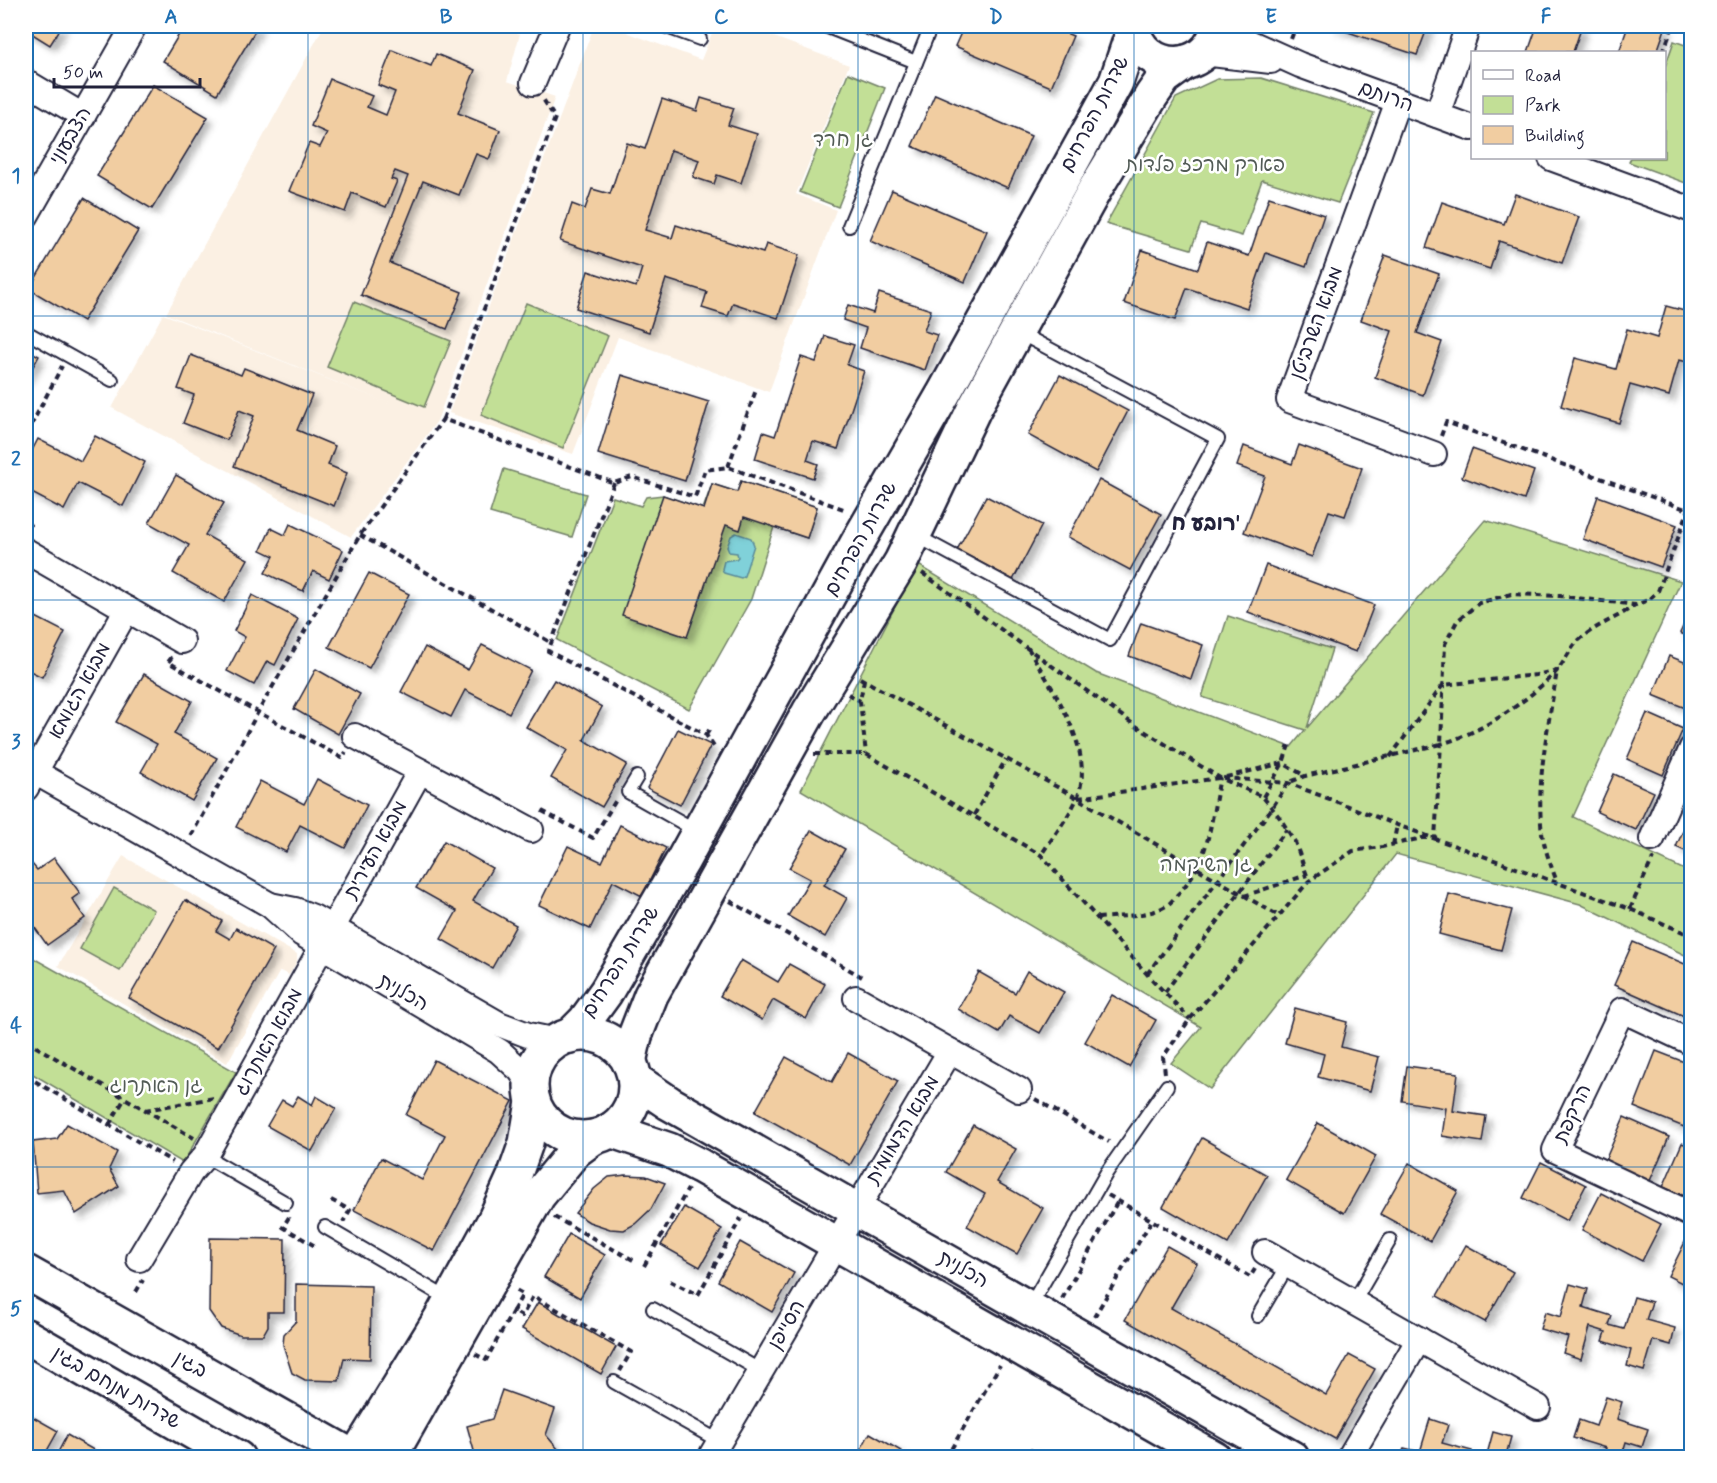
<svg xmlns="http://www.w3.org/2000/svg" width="1717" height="1483" font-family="Mynerve,'Playpen Sans Hebrew',sans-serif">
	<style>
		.built { fill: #fbf0e3 }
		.green { fill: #c2df96; stroke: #728068; stroke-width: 1.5 }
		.water { fill: #80d1d9; stroke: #5a8b9a; stroke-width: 1.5 }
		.building { fill: #f1cda1; stroke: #22223b; stroke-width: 1.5; filter: url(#shadow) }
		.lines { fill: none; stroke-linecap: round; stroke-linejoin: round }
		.lane-casing { stroke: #22223b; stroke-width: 16 }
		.street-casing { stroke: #22223b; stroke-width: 28 }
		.secondary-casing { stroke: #22223b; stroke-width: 38 }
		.path { stroke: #22223b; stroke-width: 4; stroke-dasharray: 6 4.5; stroke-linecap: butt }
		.lane { stroke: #fff; stroke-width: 12 }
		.street { stroke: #fff; stroke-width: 24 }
		.secondary { stroke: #fff; stroke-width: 33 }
		.grid { fill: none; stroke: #1f6fb2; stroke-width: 1.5; stroke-opacity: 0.55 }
		.labels { text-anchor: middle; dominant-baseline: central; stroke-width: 5; stroke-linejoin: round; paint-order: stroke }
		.street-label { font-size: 20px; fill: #22223b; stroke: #fff }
		.park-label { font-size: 20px; fill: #525b56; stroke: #fff }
		.neighbourhood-label { font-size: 21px; font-weight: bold; fill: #22223b; stroke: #fff }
		.neatline { fill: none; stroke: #1f6fb2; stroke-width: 2 }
		.grid-label { font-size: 20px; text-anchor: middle; font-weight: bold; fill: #1f6fb2 }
	</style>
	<defs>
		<filter id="shadow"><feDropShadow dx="5.5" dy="5.5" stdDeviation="3" flood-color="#0004"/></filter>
	</defs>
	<rect width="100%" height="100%" fill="#fff"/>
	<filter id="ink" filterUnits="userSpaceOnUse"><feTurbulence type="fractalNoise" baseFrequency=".0167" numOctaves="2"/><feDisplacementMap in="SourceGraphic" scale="12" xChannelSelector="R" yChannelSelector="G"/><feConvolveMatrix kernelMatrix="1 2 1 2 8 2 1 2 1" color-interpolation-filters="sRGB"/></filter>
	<g filter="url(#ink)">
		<!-- built -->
		<g class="built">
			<path d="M324 26H492L520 34 507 81 555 97 437 421 351 537 112 408 163 314 393 405 166 314Z"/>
			<path d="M594 26H610L701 60 715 26H744L849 65 796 194 836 210 769 392 618 337 573 454 449 413Z"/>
			<path d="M123 856 297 954V961L289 975 280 971 227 1063 58 966Z"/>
		</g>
		<!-- green -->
		<g class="green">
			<path d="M1674 41 1691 47V185L1629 162 1631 158H1664L1665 67Z"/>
			<path d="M848 73 885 88 838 207 800 192Z"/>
			<path d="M1261 78 1374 113 1338 203 1262 180 1242 236 1201 224 1191 249 1106 224 1176 98 1217 79Z"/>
			<path d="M354 302 451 341 424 407 327 367Z"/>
			<path d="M526 303 608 336 563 448 481 415Z"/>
			<path d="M504 469 586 494 572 537 490 513Z"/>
			<path d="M741 481 817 507 807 538 774 527 751 599 689 709 557 640 613 497 641 506 646 497 663 495 703 509 712 484 737 492Z"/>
			<path d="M1485 520 1681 581 1573 817 1691 873V958L1580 904 1396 854 1210 1089 1171 1063 1201 1027 801 790 917 564 1096 673 1291 747 1305 730 1202 697 1228 616 1332 649 1307 728Z"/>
			<path d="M114 888 154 910 120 971 80 949Z"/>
			<path d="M26 954 236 1072 183 1163 26 1070Z"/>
		</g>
		<!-- water -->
		<path class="water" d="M736 533 751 538 754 545 744 576 741 578 724 573 722 569 724 561 736 559 738 557 737 553 729 552 727 547 731 536Z"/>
		<!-- building -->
		<g class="building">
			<path d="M26 26H62L50 45 26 30Z"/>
			<path d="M184 26H258L217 94 163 61Z"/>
			<path d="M964 26H1049L1073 36 1051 87 955 46Z"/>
			<path d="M1330 26H1428L1417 55Z"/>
			<path d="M1537 26H1582L1573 52H1528Z"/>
			<path d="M1628 26H1666L1657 52H1619Z"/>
			<path d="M392 50 431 66 436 54 475 70 458 113 500 130 489 159 476 154 459 195 423 181 390 263 462 292 447 329 361 295 408 176 395 171 391 179 397 181 386 207 352 193 345 212 289 191 309 143 320 147 327 133 311 126 330 79 372 96 367 107 386 115 395 92 378 85Z"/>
			<path d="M153 85 208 117 152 209 97 176Z"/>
			<path d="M935 94 1031 136 1008 188 912 146Z"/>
			<path d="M701 98 734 108 728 125 757 134 741 183 717 175 714 184 693 177 699 160 671 150 645 230 672 238 676 225 763 253 766 244 799 255 778 318 733 303 728 316 702 308 707 292 666 279 649 332 576 308 588 271 636 287 642 268 560 241 572 204 585 209 592 189 610 194 627 143 645 149 662 99 697 111Z"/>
			<path d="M892 190 987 231 965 282 870 241Z"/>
			<path d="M1515 194 1579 217 1562 263 1499 241 1490 269 1426 248 1442 202 1504 224Z"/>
			<path d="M1269 197 1324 215 1306 267 1266 253 1247 308 1187 288 1175 320 1124 303 1142 250 1198 269 1207 242 1249 256Z"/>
			<path d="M84 198 138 231 83 321 29 289Z"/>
			<path d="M1385 255 1439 274 1417 333 1442 342 1423 395 1375 377 1392 331 1361 320Z"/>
			<path d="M879 293 931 310 924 331 937 335 925 370 860 348 866 328 843 320 848 305 873 313Z"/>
			<path d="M1666 306 1692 313V363L1679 360 1669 396 1630 385 1619 423 1561 406 1575 358 1616 369 1627 329 1657 338Z"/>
			<path d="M825 336 854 345 847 365 864 371 838 449 813 441 807 460 818 464 813 478 755 459 763 432 775 436 801 357 816 362Z"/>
			<path d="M26 349 39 356 26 379Z"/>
			<path d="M191 355 241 375 244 368 312 395 297 430 335 446 328 465 347 473 334 506 234 466 254 416 239 410 227 440 183 423 194 395 178 389Z"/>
			<path d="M622 375 709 402 685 481 598 454Z"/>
			<path d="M1060 375 1128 411 1096 472 1028 435Z"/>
			<path d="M95 436 145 462 123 506 78 483 64 510 26 490V462L38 439 81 461Z"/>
			<path d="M1299 445 1362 468 1345 516 1329 511 1312 557 1244 532 1265 476 1237 466 1244 446 1292 464Z"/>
			<path d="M1472 449 1534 471 1524 500 1462 477Z"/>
			<path d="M176 475 224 503 205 535 248 559 224 602 173 573 189 545 149 523Z"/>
			<path d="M1099 480 1161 514 1130 570 1068 537Z"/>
			<path d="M741 481 817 507 807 538 744 517 740 530 726 525 687 637 622 615 663 495 704 509 712 484 737 492Z"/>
			<path d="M986 496 1042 525 1013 580 957 550Z"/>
			<path d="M1598 496 1677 525 1661 567 1583 539Z"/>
			<path d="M290 524 343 550 329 579 313 571 303 591 265 573 274 556 261 550 271 528 285 535Z"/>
			<path d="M1266 565 1374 605 1356 652 1248 612Z"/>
			<path d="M369 573 409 594 369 668 329 647Z"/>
			<path d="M252 595 298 619 275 665 267 661 254 685 227 671 245 637 234 631Z"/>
			<path d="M1692 607V638L1680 633Z"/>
			<path d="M26 612 65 632 42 677 26 669Z"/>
			<path d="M1141 623 1203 645 1191 679 1129 656Z"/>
			<path d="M482 645 531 670 509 713 465 690 451 717 401 692 425 647 468 670Z"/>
			<path d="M1669 656 1692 665V700L1688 709 1653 695Z"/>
			<path d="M316 669 360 694 338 734 294 709Z"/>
			<path d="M144 674 192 701 174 734 217 758 192 801 141 772 157 744 116 722Z"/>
			<path d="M554 680 602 707 584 740 627 764 602 807 551 778 567 750 526 727Z"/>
			<path d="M1647 713 1683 729 1663 775 1627 759Z"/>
			<path d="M678 729 711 745 680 805 647 788Z"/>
			<path d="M1614 774 1654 792 1636 830 1597 812Z"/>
			<path d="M317 779 367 805 345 848 300 825 286 852 236 827 260 781 304 804Z"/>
			<path d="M1692 810V854L1676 847Z"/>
			<path d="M620 825 666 848 642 896 613 881 590 929 539 905 568 846 602 862Z"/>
			<path d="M811 830 845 849 824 885 847 898 825 937 788 916 810 879 789 868Z"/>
			<path d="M444 841 492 868 473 901 516 925 492 968 441 939 457 911 416 888Z"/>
			<path d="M54 858 80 893 72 899 85 918 47 945 33 925 26 930V869L32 864 37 870Z"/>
			<path d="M1449 894 1512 910 1501 950 1439 934Z"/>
			<path d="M185 900 222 921 216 931 230 939 236 928 274 950 218 1048 129 998Z"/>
			<path d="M1633 942 1692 967V999L1684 1016 1614 985Z"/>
			<path d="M741 960 778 982 789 964 825 984 806 1019 773 1000 762 1020 720 996Z"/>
			<path d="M1027 971 1064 992 1040 1033 1009 1016 999 1033 958 1009 979 972 1015 993Z"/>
			<path d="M1112 995 1156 1020 1129 1067 1085 1042Z"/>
			<path d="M1295 1008 1347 1022 1341 1047 1379 1057 1370 1091 1318 1077 1324 1054 1285 1043Z"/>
			<path d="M1656 1051 1692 1065V1108L1684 1127 1634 1107Z"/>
			<path d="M848 1053 898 1081 850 1165 755 1112 786 1057 832 1082Z"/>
			<path d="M434 1060 513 1101 434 1251 354 1210 381 1158 422 1180 445 1135 406 1115Z"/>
			<path d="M1407 1066 1458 1073 1453 1111 1486 1116 1482 1142 1442 1136 1446 1108 1402 1101Z"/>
			<path d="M298 1096 312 1105 316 1096 336 1108 312 1151 267 1126 282 1100 292 1106Z"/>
			<path d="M1624 1117 1669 1137 1649 1183 1604 1163Z"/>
			<path d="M1318 1123 1376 1156 1344 1213 1286 1180Z"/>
			<path d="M67 1124 117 1152 109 1169 119 1186 76 1214 64 1190 37 1193 33 1142 57 1139Z"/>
			<path d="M973 1125 1016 1149 997 1182 1043 1208 1017 1254 967 1226 985 1194 946 1172Z"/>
			<path d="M1202 1138 1267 1175 1228 1244 1163 1207Z"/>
			<path d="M1682 1143 1692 1147V1199L1663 1187Z"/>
			<path d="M1541 1162 1586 1185 1567 1221 1523 1198Z"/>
			<path d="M1409 1163 1458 1191 1430 1241 1380 1214Z"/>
			<path d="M626 1175 646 1176 665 1183 651 1209 635 1224 624 1230 610 1229 589 1222 575 1213 594 1189 609 1177Z"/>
			<path d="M1601 1193 1661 1224 1642 1261 1582 1230Z"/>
			<path d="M684 1207 722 1229 700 1267 661 1245Z"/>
			<path d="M1690 1232 1692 1233V1288L1668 1276Z"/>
			<path d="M569 1234 605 1255 580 1298 544 1277Z"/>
			<path d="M210 1238 285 1239 284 1312H268V1326L263 1335H241L221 1328 209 1311Z"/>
			<path d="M740 1242 794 1273 772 1312 718 1281Z"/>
			<path d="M1466 1245 1513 1272 1485 1322 1437 1296Z"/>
			<path d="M1167 1246 1197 1263 1171 1308 1326 1395 1349 1355 1375 1369 1335 1439 1125 1320Z"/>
			<path d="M296 1284 371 1286 370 1359 344 1358 339 1381 305 1380 292 1373 283 1345 284 1334 296 1321Z"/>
			<path d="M1570 1284 1588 1289 1583 1307 1612 1316 1609 1325 1624 1329 1634 1297 1652 1302 1646 1320 1675 1328 1671 1345 1653 1340 1644 1371 1627 1366 1631 1350 1603 1341 1606 1332 1590 1327 1581 1359 1563 1353 1568 1337 1540 1329 1545 1312 1561 1317Z"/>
			<path d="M538 1302 616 1347 601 1374 522 1329Z"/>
			<path d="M502 1390 555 1409 546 1435 565 1457 476 1458 467 1426 492 1419Z"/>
			<path d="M1606 1397 1622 1402 1617 1419 1648 1429 1642 1447 1626 1442 1621 1458H1603L1606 1448 1573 1438 1579 1420 1596 1426Z"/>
			<path d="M26 1413 58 1431 44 1456 30 1448 26 1456Z"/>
			<path d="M1430 1419 1448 1425 1442 1443 1472 1451 1470 1458H1401L1404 1448 1420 1452Z"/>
			<path d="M1493 1432 1511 1437 1506 1455 1514 1458H1486Z"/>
			<path d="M870 1433 901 1451 897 1458H856Z"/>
			<path d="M67 1435 108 1458H55Z"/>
			<path d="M1031 1449 1047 1458H1026Z"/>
		</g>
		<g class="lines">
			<defs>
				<g id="lane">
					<path d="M664 26 700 39"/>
					<path d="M825 26 916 62"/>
					<path d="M849 226 931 26"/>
					<path d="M26 332 112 380"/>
					<path d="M915 535 1110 640 1218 439 1018 332"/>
					<path d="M637 777 628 792 697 831"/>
					<path d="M205 1156 286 1203"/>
					<path d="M325 1227 450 1300"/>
					<path d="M1354 1302 1390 1240"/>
					<path d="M1030 1306 1107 1172 1167 1086"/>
					<path d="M653 1309 761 1371"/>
					<path d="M1258 1316 1288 1265"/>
					<path d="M614 1382 719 1441"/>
				</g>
				<g id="street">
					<path d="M1225 26 1242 39 1300 65 1472 128"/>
					<path d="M1203 53 1271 61"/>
					<path d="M26 82 83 116"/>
					<path d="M533 83 557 26"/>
					<path d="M1398 101 1289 400 1434 454"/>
					<path d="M1437 115 1468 26"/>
					<path d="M1551 158 1692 210"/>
					<path d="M26 216 134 26"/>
					<path d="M26 551 182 641"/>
					<path d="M355 736 531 830"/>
					<path d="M26 767 270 905 302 934 499 1051 520 1070 531 1086"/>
					<path d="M26 788 127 609"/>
					<path d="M1652 839 1692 748"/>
					<path d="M270 905 295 910 313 917 499 1024 528 1035 557 1041"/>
					<path d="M856 998 1019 1090"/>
					<path d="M1692 1043 1622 1010 1555 1150 1692 1215"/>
					<path d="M1265 1252 1538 1407"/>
					<path d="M139 1259 191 1172 205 1156 420 771"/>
					<path d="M718 1458 712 1454 950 1051"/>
					<path d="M1349 1458 1419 1339"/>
				</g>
				<g id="secondary">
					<path d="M1132 26C1142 76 1209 76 1218 26"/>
					<circle cx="583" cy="1086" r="52"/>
					<path d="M570 1036 585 1021 606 992 682 862 859 540 944 393 1098 115 1116 82 1133 31"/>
					<path d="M629 1062 635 1036 651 995 809 712 901 562 974 409 1095 189 1152 95 1164 78 1186 62"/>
					<path d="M635 1080 669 1103 1292 1458"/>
					<path d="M610 1130 669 1150 700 1166 1214 1458"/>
					<path d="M26 1272 355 1458"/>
					<path d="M26 1336 238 1458"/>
					<path d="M355 1458 441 1318 495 1219 514 1177 526 1143 533 1102"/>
					<path d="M389 1458 538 1196 575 1151 594 1137"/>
				</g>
			</defs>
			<!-- lane casing -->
			<use href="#lane" class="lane-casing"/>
			<!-- street casing -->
			<use href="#street" class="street-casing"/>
			<!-- secondary casing -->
			<use href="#secondary" class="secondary-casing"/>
			<!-- path -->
			<g class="path">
				<path d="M1291 39 1296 26"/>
				<path d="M1663 52 1673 26"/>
				<path d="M1688 383 1692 385"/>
				<path d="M443 419 555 118 543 99"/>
				<path d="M26 435 62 366"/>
				<path d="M1441 436 1446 422 1688 510"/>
				<path d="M728 467 756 390"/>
				<path d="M614 483 548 651 706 735 716 750"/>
				<path d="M26 522 30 525 27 530"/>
				<path d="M360 535 552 643"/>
				<path d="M922 573 1136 726 1220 778 1263 797 1280 818 1295 842 1309 881"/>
				<path d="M1028 648C1052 689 1095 748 1078 796 1071 814 1052 838 1041 855"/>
				<path d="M172 657 168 662 258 712 360 535 443 419 614 483 632 477 695 497 705 470 728 467 846 510"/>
				<path d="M860 678 1077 798 1279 916"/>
				<path d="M864 680 860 701 866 754"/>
				<path d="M848 694 860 701"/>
				<path d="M706 735 711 727"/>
				<path d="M814 754H866L1041 855 1147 974 1190 1019"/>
				<path d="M1390 757 1443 685 1536 675 1557 670C1550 720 1537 772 1541 823 1542 843 1550 863 1557 882"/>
				<path d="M1226 777 1283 763 1305 776"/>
				<path d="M1223 778 1288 783 1397 825 1630 909 1692 936"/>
				<path d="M1263 797 1283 763 1290 742"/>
				<path d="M1078 798 1219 778"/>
				<path d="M542 811 593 838 616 800"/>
				<path d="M974 815 1006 759"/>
				<path d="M191 836 258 712 342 758 346 752"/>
				<path d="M1393 845 1397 825"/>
				<path d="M1244 896 1307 875"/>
				<path d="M730 901 862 977"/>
				<path d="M1630 909 1653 858"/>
				<path d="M1098 918C1119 916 1147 917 1166 906 1171 903 1175 897 1179 893 1211 858 1210 822 1220 778"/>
				<path d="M1147 974 1272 808 1288 783 1305 776 1441 744 1445 644 1457 621 1479 603 1511 594 1560 596 1636 605 1648 600 1658 591 1692 501"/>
				<path d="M1165 992 1287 829"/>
				<path d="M26 1041 194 1138"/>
				<path d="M1165 1073 1163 1057 1190 1019 1309 881 1353 851 1382 847 1422 838H1435L1441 744C1484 731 1524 704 1556 672 1564 663 1569 651 1577 642 1594 625 1617 619 1635 605"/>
				<path d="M26 1076 173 1162"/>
				<path d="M1035 1099 1109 1142"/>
				<path d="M145 1110 214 1098"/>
				<path d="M109 1125 125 1098"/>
				<path d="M1108 1195 1250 1277 1255 1269"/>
				<path d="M331 1200 350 1210 343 1222"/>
				<path d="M289 1217 283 1227 315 1246"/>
				<path d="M554 1217 635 1261"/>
				<path d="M644 1266 688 1189"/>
				<path d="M670 1281 698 1295 741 1218"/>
				<path d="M136 1292 143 1280"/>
				<path d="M1062 1299 1118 1201"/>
				<path d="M513 1311 523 1294 514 1289"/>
				<path d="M1094 1317 1152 1220"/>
				<path d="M475 1354 486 1360 513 1311 522 1316 533 1296 631 1352 620 1371"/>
				<path d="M946 1458 1000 1365"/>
			</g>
			<!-- lane -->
			<use href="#lane" class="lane"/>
			<!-- street -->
			<use href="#street" class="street"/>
			<!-- secondary -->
			<use href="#secondary" class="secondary"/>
		</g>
	</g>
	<!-- grid -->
	<path class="grid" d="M308 26V1458M583 26V1458M858 26V1458M1134 26V1458M1409 26V1458M26 316H1692M26 600H1692M26 883H1692M26 1167H1692"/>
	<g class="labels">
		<!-- street labels -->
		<g class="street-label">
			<text transform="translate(1386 97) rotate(20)">הרותם</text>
			<text transform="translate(1095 114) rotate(-63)">שדרות הפרחים</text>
			<text transform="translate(71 136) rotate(-60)">הצבעוני</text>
			<text transform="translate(1317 323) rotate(-70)">מבוא השרביטן</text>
			<text transform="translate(861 539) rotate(-61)">שדרות הפרחים</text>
			<text transform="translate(80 691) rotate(-61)">מבוא הגומא</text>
			<text transform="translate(376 850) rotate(-61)">מבוא העירית</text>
			<text transform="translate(621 962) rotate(-58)">שדרות הפרחים</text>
			<text transform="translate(403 993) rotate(30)">הכלנית</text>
			<text transform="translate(269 1042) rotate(-61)">מבוא האתרוג</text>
			<text transform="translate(1573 1114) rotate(-65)">הרקפת</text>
			<text transform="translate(903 1130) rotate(-59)">מבוא הדמומית</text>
			<text transform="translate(963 1270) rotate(30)">הכלנית</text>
			<text transform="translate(787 1325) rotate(-60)">הסייפן</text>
			<text transform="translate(190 1365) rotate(29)">בגין</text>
			<text transform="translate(116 1388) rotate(30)">שדרות מנחם בגין</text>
		</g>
		<!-- park labels -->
		<g class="park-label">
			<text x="843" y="140">גן חרד</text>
			<text x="1205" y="165">פארק מרכז פלדות</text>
			<text x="1206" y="865">גן השיקמה</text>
			<text x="156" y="1086">גן האתרוג</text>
		</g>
		<!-- neighbourhood labels -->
		<g class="neighbourhood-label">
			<text x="1206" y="524">רובע ח'</text>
		</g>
	</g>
	<!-- margin -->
	<rect width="1717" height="1483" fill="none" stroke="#fff" stroke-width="66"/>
	<!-- legend -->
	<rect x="1471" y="51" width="195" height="108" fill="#ffffff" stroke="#a7a7b1" stroke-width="1.5"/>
	<rect x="1483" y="70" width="30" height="9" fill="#ffffff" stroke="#a7a7b1" stroke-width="1.5"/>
	<text x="1525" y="81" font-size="18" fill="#22223b">Road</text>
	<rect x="1483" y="96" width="30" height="18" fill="#c2df96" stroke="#a7a7b1" stroke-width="1.5"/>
	<text x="1525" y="111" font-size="18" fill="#22223b">Park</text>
	<rect x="1483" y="126" width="30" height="18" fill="#f1cda1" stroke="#a7a7b1" stroke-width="1.5"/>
	<text x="1525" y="141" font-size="18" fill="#22223b">Building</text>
	<!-- scale -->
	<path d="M54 78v9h146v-9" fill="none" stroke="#22223b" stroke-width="3"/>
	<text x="63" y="78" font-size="18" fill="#22223b" stroke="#ffffff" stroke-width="4.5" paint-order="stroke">50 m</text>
	<rect x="33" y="33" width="1651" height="1417" class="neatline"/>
	<g class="grid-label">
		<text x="171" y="23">A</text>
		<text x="446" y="23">B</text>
		<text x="721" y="23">C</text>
		<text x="996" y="23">D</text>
		<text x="1271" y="23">E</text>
		<text x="1546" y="23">F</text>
		<text x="16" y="182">1</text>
		<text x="16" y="465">2</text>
		<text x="16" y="748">3</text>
		<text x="16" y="1032">4</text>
		<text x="16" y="1315">5</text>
	</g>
</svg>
